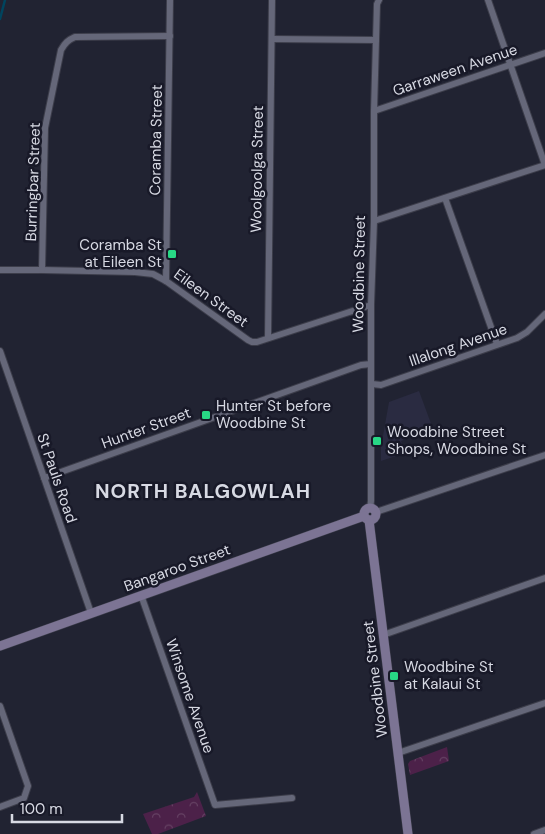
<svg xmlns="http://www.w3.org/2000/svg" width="545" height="834" font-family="'DM Sans',sans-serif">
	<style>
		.built { fill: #2a2b41 }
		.park { fill: url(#park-crowns) }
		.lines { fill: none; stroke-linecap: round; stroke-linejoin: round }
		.stream { stroke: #00445e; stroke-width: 2.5 }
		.street-casing { stroke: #3c3d4a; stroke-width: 8 }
		.secondary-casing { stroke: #3c3d4a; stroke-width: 10 }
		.street { stroke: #656779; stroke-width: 6 }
		.secondary { stroke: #7c7494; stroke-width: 9 }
		.poi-dot { fill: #28d885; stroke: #181928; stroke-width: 2 }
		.labels { text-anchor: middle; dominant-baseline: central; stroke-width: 5; stroke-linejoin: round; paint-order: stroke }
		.street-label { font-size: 15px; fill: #d7d9e3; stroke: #181928 }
		.poi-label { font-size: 15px; fill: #d7d9e3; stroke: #181928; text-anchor: start }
		.district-label { font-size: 20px; font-weight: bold; letter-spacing: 1px; fill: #d7d9e3; stroke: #181928 }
	</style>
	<defs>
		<pattern id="park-crowns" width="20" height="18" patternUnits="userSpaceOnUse" patternTransform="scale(1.25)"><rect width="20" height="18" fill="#4c2149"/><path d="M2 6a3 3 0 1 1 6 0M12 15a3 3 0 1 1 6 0" fill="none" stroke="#654163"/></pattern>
	</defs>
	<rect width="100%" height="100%" fill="#212332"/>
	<!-- built -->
	<path class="built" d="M419 391 433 429 401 441 405 453 381 461V447L389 402Z"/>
	<!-- park -->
	<g class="park">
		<path d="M447 747 449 761 410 775 408 764 410 761Z"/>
		<path d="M197 792 206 816 158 834H152L143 814 194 797Z"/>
	</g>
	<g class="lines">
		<!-- stream -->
		<path class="stream" d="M0 19 5 0"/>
		<defs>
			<g id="street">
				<path d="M488 0 545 165"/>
				<path d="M272 39 376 40"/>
				<path d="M374 111 545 53"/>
				<path d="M445 198 497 344"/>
				<path d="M374 221 545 165"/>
				<path d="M0 270H42L135 272 153 274 166 281 248 340 252 342H257L371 305"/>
				<path d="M42 270 45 128 61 50C65 43 68 40 75 37L170 36"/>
				<path d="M166 281 170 0"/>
				<path d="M268 338 272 0"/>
				<path d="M0 351 91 613"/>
				<path d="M372 384 381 385 517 338 527 332 545 314"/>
				<path d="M44 478 361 365 371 364"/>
				<path d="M370 508 371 501V305L374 221V111L377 4 379 0"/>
				<path d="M376 512 545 455"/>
				<path d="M141 595 215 805 292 798"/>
				<path d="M383 635 545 578"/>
				<path d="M0 706 28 786 24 798 0 807"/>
				<path d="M398 753 545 703"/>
				<path d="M534 834 545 830"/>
			</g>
			<g id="secondary">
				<circle cx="370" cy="514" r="6"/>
				<path d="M369 520 408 834"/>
				<path d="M0 646 364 516"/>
			</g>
		</defs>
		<!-- street casing -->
		<use href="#street" class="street-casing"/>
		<!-- secondary casing -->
		<use href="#secondary" class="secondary-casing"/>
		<!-- street -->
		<use href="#street" class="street"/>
		<!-- secondary -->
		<use href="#secondary" class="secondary"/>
	</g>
	<!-- markers -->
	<g class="poi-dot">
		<rect x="167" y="249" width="10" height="10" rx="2.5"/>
		<rect x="201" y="410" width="10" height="10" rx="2.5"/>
		<rect x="372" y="436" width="10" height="10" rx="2.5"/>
		<rect x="389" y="671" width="10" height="10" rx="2.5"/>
	</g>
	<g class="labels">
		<!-- street labels -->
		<g class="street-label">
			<text transform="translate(455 70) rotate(-19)">Garraween Avenue</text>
			<text transform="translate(156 140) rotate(-89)">Coramba Street</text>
			<text transform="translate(257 169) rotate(-89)">Woolgoolga Street</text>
			<text transform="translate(33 182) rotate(-88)">Burringbar Street</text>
			<text transform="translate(359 274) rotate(-89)">Woodbine Street</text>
			<text transform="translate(211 298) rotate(36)">Eileen Street</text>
			<text transform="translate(458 345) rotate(-19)">Illalong Avenue</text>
			<text transform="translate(146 428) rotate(-20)">Hunter Street</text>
			<text transform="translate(57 478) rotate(71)">St Pauls Road</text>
			<text transform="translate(177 568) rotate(-20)">Bangaroo Street</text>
			<text transform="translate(375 679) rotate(-97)">Woodbine Street</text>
			<text transform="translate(190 696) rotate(71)">Winsome Avenue</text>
		</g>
		<!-- poi labels -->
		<g class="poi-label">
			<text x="162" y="245" text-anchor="end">Coramba St<tspan x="162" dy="17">at Eileen St</tspan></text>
			<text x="216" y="406">Hunter St before<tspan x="216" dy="17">Woodbine St</tspan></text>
			<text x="387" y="432">Woodbine Street<tspan x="387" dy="17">Shops, Woodbine St</tspan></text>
			<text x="404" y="667">Woodbine St<tspan x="404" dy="17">at Kalaui St</tspan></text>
		</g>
		<!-- district labels -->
		<g class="district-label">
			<text x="203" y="491">NORTH BALGOWLAH</text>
		</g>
	</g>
	<!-- scale -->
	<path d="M12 814v8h110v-8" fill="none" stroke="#d7d9e3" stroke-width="2.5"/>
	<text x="20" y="814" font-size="15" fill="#d7d9e3" stroke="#181928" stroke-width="4" paint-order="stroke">100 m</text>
</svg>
